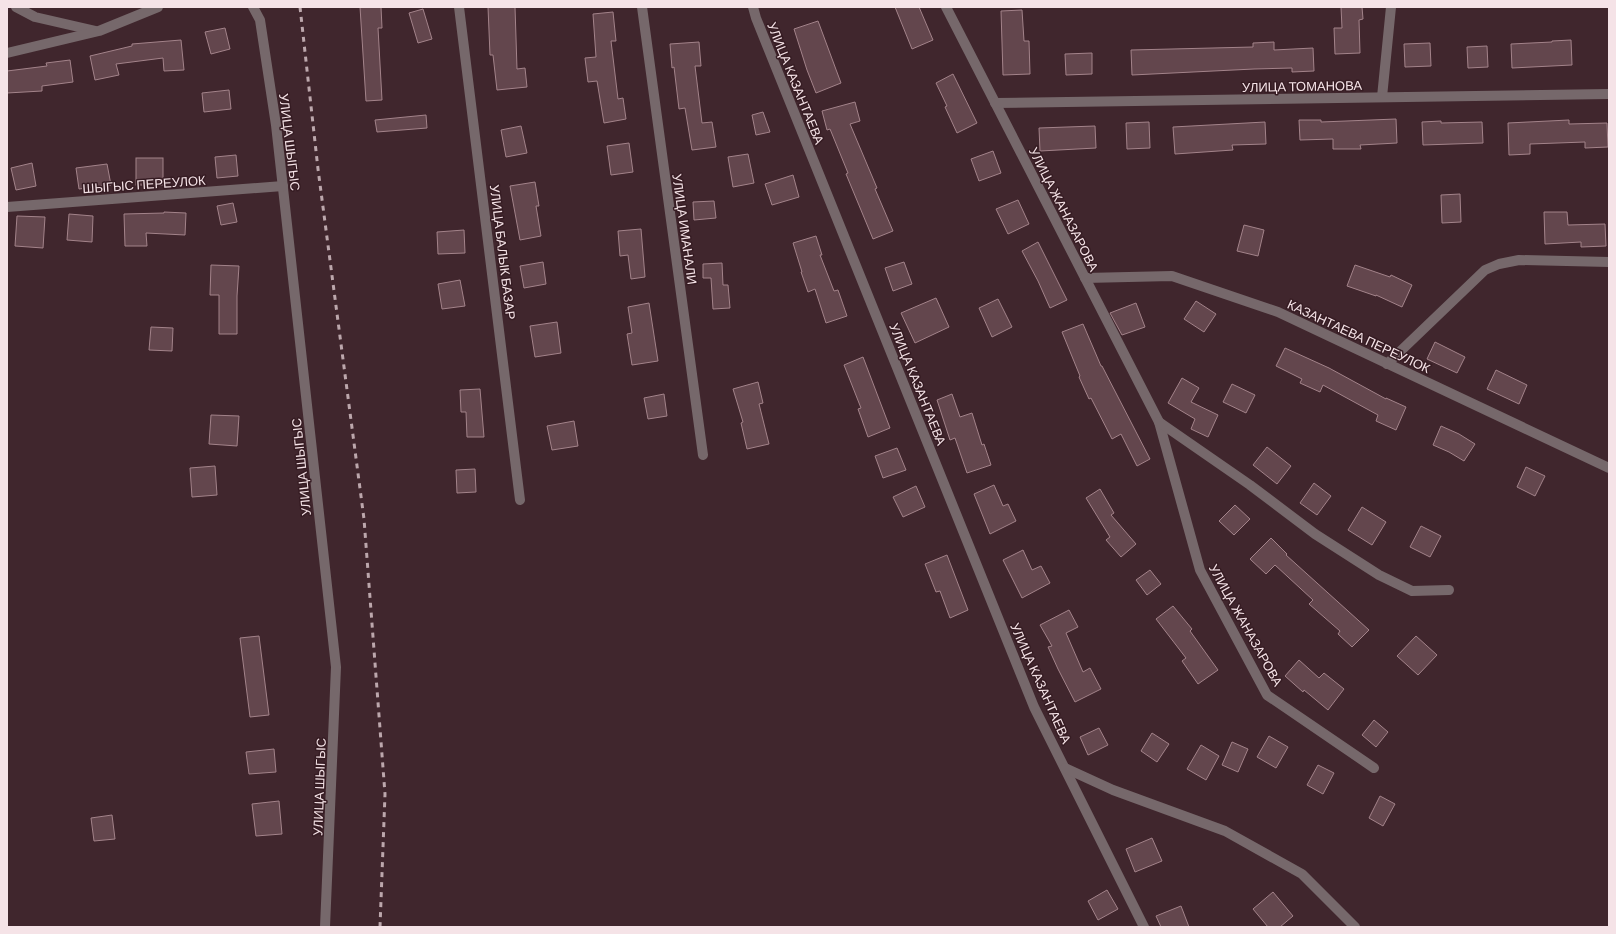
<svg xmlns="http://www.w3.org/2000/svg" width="1616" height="934" font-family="Barlow,sans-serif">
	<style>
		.building { fill: #63464d; stroke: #a3838a }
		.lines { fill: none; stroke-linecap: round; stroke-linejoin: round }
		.minor { stroke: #76686b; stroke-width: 10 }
		.rail { stroke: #bca7ac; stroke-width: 3; stroke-dasharray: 5 5; stroke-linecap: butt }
		.labels { text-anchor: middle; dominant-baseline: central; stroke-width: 3; stroke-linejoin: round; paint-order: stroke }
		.street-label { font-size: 13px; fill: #f5e3e7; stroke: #361c23 }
	</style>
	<rect width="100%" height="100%" fill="#40262d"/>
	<!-- building -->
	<g class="building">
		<path d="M360 7H381L382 28H378L382 100 366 101Z"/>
		<path d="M488 7H515L517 69 525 68 527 87 497 90 493 55H490Z"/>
		<path d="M895 7H919L933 40 912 49Z"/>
		<path d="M1341 7H1362L1363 19 1359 20 1360 53 1335 54 1334 28H1342Z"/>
		<path d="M423 9 432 39 418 43 409 13Z"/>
		<path d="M1022 10 1024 41H1029L1030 74 1003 75 1001 11Z"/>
		<path d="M613 12 616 41H611L618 99 623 98 626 119 604 123 597 81 588 82 585 58 596 57 593 14Z"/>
		<path d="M818 21 841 83 816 93 807 70 794 29Z"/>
		<path d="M225 28 230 49 211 54 205 32Z"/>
		<path d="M181 40 184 70 164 71 163 58 116 64 119 75 95 80 90 56 132 46V44Z"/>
		<path d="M1571 40 1572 65 1512 68 1511 44 1552 42V41Z"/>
		<path d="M699 42 701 66H695L702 123 712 122 716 147 692 150 685 108 679 109 674 67 672 68 670 44Z"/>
		<path d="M1274 42V50L1313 48 1314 71 1292 72V68L1254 69 1132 75 1131 50 1253 47V43Z"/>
		<path d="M1430 43 1431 66 1405 67 1404 44Z"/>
		<path d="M1487 46 1488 67 1468 68 1467 47Z"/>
		<path d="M1092 53V74L1066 75 1065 54Z"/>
		<path d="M70 60 73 82 42 86V91L7 93V71L47 66 46 63Z"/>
		<path d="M953 74 977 123 957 133 945 107 947 106 936 83Z"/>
		<path d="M229 90 231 109 204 112 202 93Z"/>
		<path d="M855 102 860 121 850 124 877 188 875 189 893 231 873 239 846 174 848 173 830 129 827 130 822 111Z"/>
		<path d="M763 112 770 132 756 135 752 115Z"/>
		<path d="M426 115 427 128 377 132 375 120Z"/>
		<path d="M1396 119 1397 143 1360 145 1361 149H1333V139L1300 140 1299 120H1321V122Z"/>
		<path d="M1569 120V124L1607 123 1608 147 1585 148V142L1530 144V154L1509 155 1508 123Z"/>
		<path d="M1441 121V123L1482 122 1483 143 1423 145 1422 122Z"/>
		<path d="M1149 122 1150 148 1127 149 1126 123Z"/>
		<path d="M1265 122 1266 144 1232 145 1233 150 1175 154 1173 127Z"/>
		<path d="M521 126 527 153 506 157 501 130Z"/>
		<path d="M1095 126 1096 148 1040 151 1039 128Z"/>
		<path d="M629 143 633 172 611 175 607 146Z"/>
		<path d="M993 151 1001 173 979 181 971 159Z"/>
		<path d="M748 154 754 183 733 187 728 157Z"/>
		<path d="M236 155 238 176 217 178 215 157Z"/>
		<rect x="136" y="158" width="27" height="27"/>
		<path d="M32 163 36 186 16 190 11 168Z"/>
		<path d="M107 164 111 185 79 189 76 168Z"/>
		<path d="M793 175 799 197 772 205 765 184Z"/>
		<path d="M535 182 539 206H536L541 236 520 240 510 186Z"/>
		<path d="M1460 194 1461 222 1442 223 1441 195Z"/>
		<path d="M1018 200 1029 224 1008 234 996 209Z"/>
		<path d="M714 201 716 218 694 220 693 202Z"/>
		<path d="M233 203 237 222 221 225 217 206Z"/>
		<path d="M164 212 186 213 185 235 146 233 147 246H125L124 214 164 213Z"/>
		<path d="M1544 212H1567L1568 225 1605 224 1606 246 1581 247V242L1545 244Z"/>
		<path d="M69 214 93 216 92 242 67 240Z"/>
		<path d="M17 216 45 217 43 248 15 246Z"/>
		<path d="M1244 225 1264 230 1258 256 1237 251Z"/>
		<path d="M641 229 645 277 631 279 628 255 620 256 618 231Z"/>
		<path d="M464 230 465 253 438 254 437 232Z"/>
		<path d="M816 236 822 255H820L834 291 838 290 847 316 826 323 815 289 808 292 801 272H802L793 243Z"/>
		<path d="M1038 242 1067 300 1050 308 1038 281 1022 251Z"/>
		<path d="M543 262 546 284 524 288 520 266Z"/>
		<path d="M904 262 912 284 893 291 885 268Z"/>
		<path d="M722 263 723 285H728L730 308 713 309 711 278H703V264Z"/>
		<path d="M211 265 239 266 237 296V334H219V295H210Z"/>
		<path d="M1355 265 1390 277 1391 275 1412 285 1402 307 1376 295V296L1347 286Z"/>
		<path d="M460 280 465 306 442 309 438 284Z"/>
		<path d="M936 298 949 327 915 343 901 313Z"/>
		<path d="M998 299 1012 327 992 337 979 308Z"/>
		<path d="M1196 301 1216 314 1204 332 1184 319Z"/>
		<path d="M649 303 658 361 632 365 627 334 632 333 628 307Z"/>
		<path d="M1136 303 1145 327 1122 335 1110 313Z"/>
		<path d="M557 322 561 353 535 357 530 326Z"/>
		<path d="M1083 324 1101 366H1102L1150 459 1137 466 1121 434 1112 439 1091 398 1089 399 1079 377 1080 376 1062 332Z"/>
		<path d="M151 327 173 328 172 351 149 350Z"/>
		<path d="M1435 342 1465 357 1457 373 1427 359Z"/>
		<path d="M1285 348 1329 368 1386 399V398L1406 407 1396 430 1376 421 1378 415 1323 385 1320 392 1300 383 1302 379 1276 366Z"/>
		<path d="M863 357 890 428 868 437 858 409 861 408 844 365Z"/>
		<path d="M1496 370 1527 385 1519 404 1487 389Z"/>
		<path d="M1182 378 1199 388 1191 402 1218 415 1208 437 1191 429 1195 419 1168 403Z"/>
		<path d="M758 382 763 403 759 404 769 444 747 449 741 423 743 422 733 389Z"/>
		<path d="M1232 384 1255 395 1246 413 1223 402Z"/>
		<path d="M480 389 484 437H467L466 412H461L460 390Z"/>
		<path d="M664 394 667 416 648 419 644 398Z"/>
		<path d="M952 394 960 417 972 413 982 445 984 444 991 465 967 473 955 438 950 440 937 400Z"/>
		<path d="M211 415 239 416 237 446 209 444Z"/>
		<path d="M574 421 578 446 552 450 547 426Z"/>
		<path d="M1441 426 1459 434 1475 444 1464 461 1449 452 1433 445Z"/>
		<path d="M1267 447 1291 466 1277 484 1253 465Z"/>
		<path d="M897 448 906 470 883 478 875 456Z"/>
		<path d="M215 466 217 495 192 497 190 468Z"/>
		<path d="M1526 467 1545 476 1535 496 1517 487Z"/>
		<path d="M475 469 476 492 457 493 456 470Z"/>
		<path d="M1314 483 1331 496 1317 515 1300 503Z"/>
		<path d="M994 485 1003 506 1008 504 1016 521 990 534 974 494Z"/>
		<path d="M916 486 925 507 903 517 893 497Z"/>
		<path d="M1100 489 1114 513 1111 515 1136 544 1121 557 1106 540 1110 537 1086 498Z"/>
		<path d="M1235 505 1250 519 1234 535 1219 521Z"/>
		<path d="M1362 507 1386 522 1372 545 1348 530Z"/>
		<path d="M1421 526 1441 536 1430 557 1410 547Z"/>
		<path d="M1271 538 1287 554 1286 555 1369 630 1352 647 1338 634 1340 631 1309 604 1313 600 1275 565 1266 574 1250 559Z"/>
		<path d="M1023 550 1032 570 1041 566 1050 583 1022 598 1003 560Z"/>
		<path d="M947 555 968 610 950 618 940 591 936 592 925 564Z"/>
		<path d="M1150 570 1161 584 1147 595 1136 580Z"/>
		<path d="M1173 606 1192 629 1190 631 1218 670 1198 684 1182 661 1186 658 1156 619Z"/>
		<path d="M1069 610 1078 627 1066 633 1083 672 1090 668 1101 689 1075 702 1058 669 1048 647 1052 646 1040 625Z"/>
		<path d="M259 636 269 715 250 717 240 638Z"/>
		<path d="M1416 636 1437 655 1418 675 1397 656Z"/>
		<path d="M1299 660 1319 678 1324 673 1344 689 1328 710 1304 690 1303 692 1285 676Z"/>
		<path d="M1374 720 1388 732 1376 747 1362 735Z"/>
		<path d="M1099 728 1108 745 1088 755 1080 737Z"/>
		<path d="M1152 733 1169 744 1157 762 1141 751Z"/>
		<path d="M1269 736 1288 747 1276 768 1257 757Z"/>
		<path d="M1232 742 1248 749 1238 772 1222 765Z"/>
		<path d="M1201 745 1219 756 1206 780 1187 769Z"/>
		<path d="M274 749 276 772 249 774 246 752Z"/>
		<path d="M1318 765 1334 773 1323 794 1307 785Z"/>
		<path d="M1380 796 1395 804 1383 826 1369 818Z"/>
		<path d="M279 801 282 834 256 836 252 804Z"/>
		<path d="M112 815 115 839 94 841 91 818Z"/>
		<path d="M1152 838 1162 861 1135 872 1126 849Z"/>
		<path d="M1107 890 1118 909 1098 920 1088 901Z"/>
		<path d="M1273 892 1293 916 1280 927H1268L1253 909Z"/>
		<path d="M1181 906 1189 927H1161L1156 916Z"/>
	</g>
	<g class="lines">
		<!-- minor -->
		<g class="minor">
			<path d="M16 7 35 17 96 31"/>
			<path d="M253 7 260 20 276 125 336 667 325 927"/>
			<path d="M459 7 520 500"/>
			<path d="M642 7 703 455"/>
			<path d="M753 7 756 18 1034 707 1144 927"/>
			<path d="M946 7 1159 422 1200 570 1267 695 1374 768"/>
			<path d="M7 53 99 31 158 7"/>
			<path d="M1382 97 1391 7"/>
			<path d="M995 103 1609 94"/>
			<path d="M7 207 283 186"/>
			<path d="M1085 278 1172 276 1278 312 1609 468"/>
			<path d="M1387 364 1485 270 1499 264 1519 260 1609 262"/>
			<path d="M1159 422 1250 485 1315 534 1379 575 1412 591 1449 590"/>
			<path d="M1065 768 1113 790 1225 831 1302 874 1355 927"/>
		</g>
		<!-- rail -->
		<path class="rail" d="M300 7 318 169 364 519 385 794 380 927"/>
	</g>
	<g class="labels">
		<!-- street labels -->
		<g class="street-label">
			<text transform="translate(796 83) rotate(68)">УЛИЦА КАЗАНТАЕВА</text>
			<text transform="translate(1302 86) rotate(-1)">УЛИЦА ТОМАНОВА</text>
			<text transform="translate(290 142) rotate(83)">УЛИЦА ШЫГЫС</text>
			<text transform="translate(144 184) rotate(-4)">ШЫГЫС ПЕРЕУЛОК</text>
			<text transform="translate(1064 209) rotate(63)">УЛИЦА ЖАНАЗАРОВА</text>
			<text transform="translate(685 229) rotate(82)">УЛИЦА ИМАНАЛИ</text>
			<text transform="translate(503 252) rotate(83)">УЛИЦА БАЛЫК БАЗАР</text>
			<text transform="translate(1359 336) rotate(25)">КАЗАНТАЕВА ПЕРЕУЛОК</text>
			<text transform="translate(918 384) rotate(68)">УЛИЦА КАЗАНТАЕВА</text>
			<text transform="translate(301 467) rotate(-96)">УЛИЦА ШЫГЫС</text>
			<text transform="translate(1246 625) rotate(61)">УЛИЦА ЖАНАЗАРОВА</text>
			<text transform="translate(1041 683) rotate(66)">УЛИЦА КАЗАНТАЕВА</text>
			<text transform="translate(319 787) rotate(-88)">УЛИЦА ШЫГЫС</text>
		</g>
	</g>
	<!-- border -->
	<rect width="1616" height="934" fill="none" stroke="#f5e3e7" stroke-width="16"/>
</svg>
